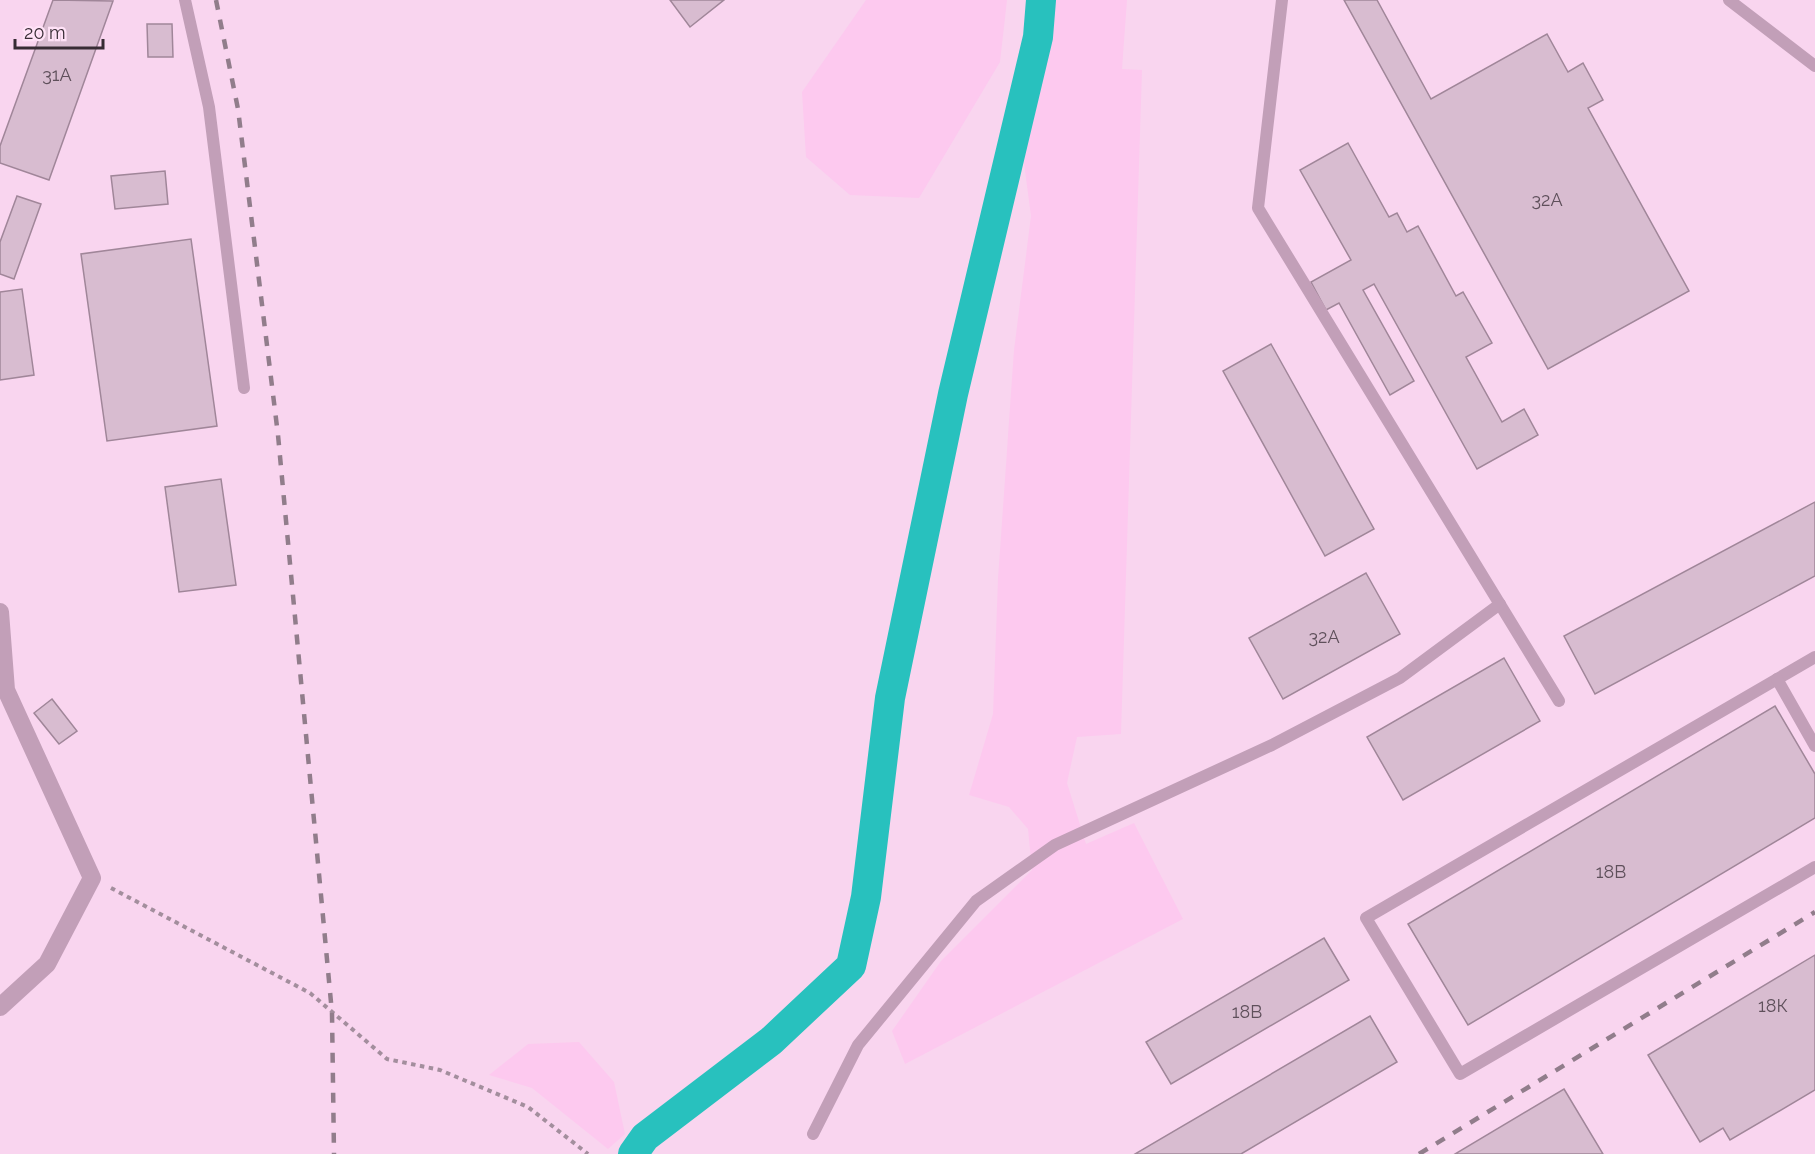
<svg xmlns="http://www.w3.org/2000/svg" width="1815" height="1154" font-family="Raleway,sans-serif">
	<style>
		.built { fill: #f9d5ef }
		.green { fill: #fdc9ef }
		.lines { fill: none; stroke-linecap: round; stroke-linejoin: round }
		.canal { stroke: #28c1be; stroke-width: 30 }
		.building { fill: #d8bcd0; stroke: #a08699; stroke-width: 1.5 }
		.path { stroke: #a38e9d; stroke-width: 4; stroke-dasharray: 4.5 4.5; stroke-linecap: butt }
		.lane { stroke: #c29fb8; stroke-width: 12 }
		.street { stroke: #c29fb8; stroke-width: 18 }
		.rail { stroke: #917d8b; stroke-width: 4.5; stroke-dasharray: 10 10; stroke-linecap: butt }
		.labels { text-anchor: middle; dominant-baseline: central; stroke-width: 4.5; stroke-linejoin: round; paint-order: stroke }
		.number-label { font-size: 18px; fill: #5f505b }
	</style>
	<rect width="100%" height="100%" fill="#ffe2f7"/>
	<!-- built -->
	<rect class="built" x="0" y="0" width="1815" height="1154"/>
	<!-- green -->
	<g class="green">
		<path d="M866 0H1007L1000 62 919 198 850 195 806 157 802 92Z"/>
		<path d="M1041 0H1127L1122 69 1142 70 1121 734 1077 737 1067 783 1086 844 1134 823 1183 919 905 1064 892 1031 941 961 1032 870 1028 829 1009 807 969 795 993 714 998 579 1014 350 1031 216 1024 163Z"/>
		<path d="M579 1042 614 1082 625 1134 608 1149 532 1088 489 1075 528 1044Z"/>
	</g>
	<g class="lines">
		<!-- canal -->
		<path class="canal" d="M633 1154 645 1137 771 1041 851 966 866 897 890 698 953 394 1038 37 1041 0"/>
	</g>
	<!-- building -->
	<g class="building">
		<path d="M53 0 113 1 49 180 0 163V146Z"/>
		<path d="M670 0H724L690 27Z"/>
		<path d="M1344 0H1377L1431 99 1547 34 1568 72 1583 63 1603 100 1588 108 1689 291 1548 369Z"/>
		<path d="M147 24H172L173 57H148Z"/>
		<path d="M1348 143 1389 217 1397 213 1407 232 1418 226 1456 296 1463 292 1492 343 1466 357 1502 422 1524 409 1538 435 1477 469 1374 284 1363 290 1414 381 1390 395 1339 303 1326 310 1311 282 1351 260 1300 170Z"/>
		<path d="M165 171 168 204 115 209 111 176Z"/>
		<path d="M17 196 41 204 14 279 0 274V242Z"/>
		<path d="M191 239 217 426 107 441 81 254Z"/>
		<path d="M22 289 34 375 0 380V292Z"/>
		<path d="M1271 344 1374 529 1325 556 1223 371Z"/>
		<path d="M221 479 236 585 179 592 165 487Z"/>
		<path d="M1815 502V576L1595 694 1564 636Z"/>
		<path d="M1366 573 1400 634 1283 699 1249 638Z"/>
		<path d="M1504 658 1540 721 1403 800 1367 737Z"/>
		<path d="M52 699 77 731 59 744 34 713Z"/>
		<path d="M1775 706 1815 774V818L1468 1025 1408 924Z"/>
		<path d="M1324 938 1349 980 1171 1084 1146 1042Z"/>
		<path d="M1815 955V1090L1730 1140 1723 1128 1700 1142 1648 1055Z"/>
		<path d="M1370 1016 1397 1062 1241 1154H1135Z"/>
		<path d="M1564 1089 1603 1154H1455Z"/>
	</g>
	<g class="lines">
		<!-- path -->
		<path class="path" d="M111 888 310 993 387 1059 440 1070 528 1107 588 1154"/>
		<!-- lane -->
		<g class="lane">
			<path d="M185 0 209 107 244 388"/>
			<path d="M1282 0 1258 208 1559 701"/>
			<path d="M1729 0 1815 66"/>
			<path d="M1815 657 1366 918 1460 1074 1815 867"/>
			<path d="M1777 679 1815 746"/>
			<path d="M813 1134 858 1045 976 901 1055 845 1272 745 1400 678 1500 604"/>
		</g>
		<!-- street -->
		<path class="street" d="M0 612 6 690 92 878 47 964 0 1007"/>
		<!-- rail -->
		<g class="rail">
			<path d="M216 0 238 109 278 435 332 1013 334 1154"/>
			<path d="M1419 1154 1815 912"/>
		</g>
	</g>
	<g class="labels">
		<!-- number labels -->
		<g class="number-label">
			<text x="57" y="74">31А</text>
			<text x="1547" y="199">32А</text>
			<text x="1324" y="636">32А</text>
			<text x="1611" y="871">18В</text>
			<text x="1773" y="1005">18К</text>
			<text x="1247" y="1011">18В</text>
		</g>
	</g>
	<!-- scale -->
	<path d="M15 39v9h88v-9" fill="none" stroke="#372c34" stroke-width="3"/>
	<text x="24" y="39" font-size="18" fill="#372c34" stroke="#ffe2f7" stroke-width="4.5" paint-order="stroke">20 m</text>
</svg>
